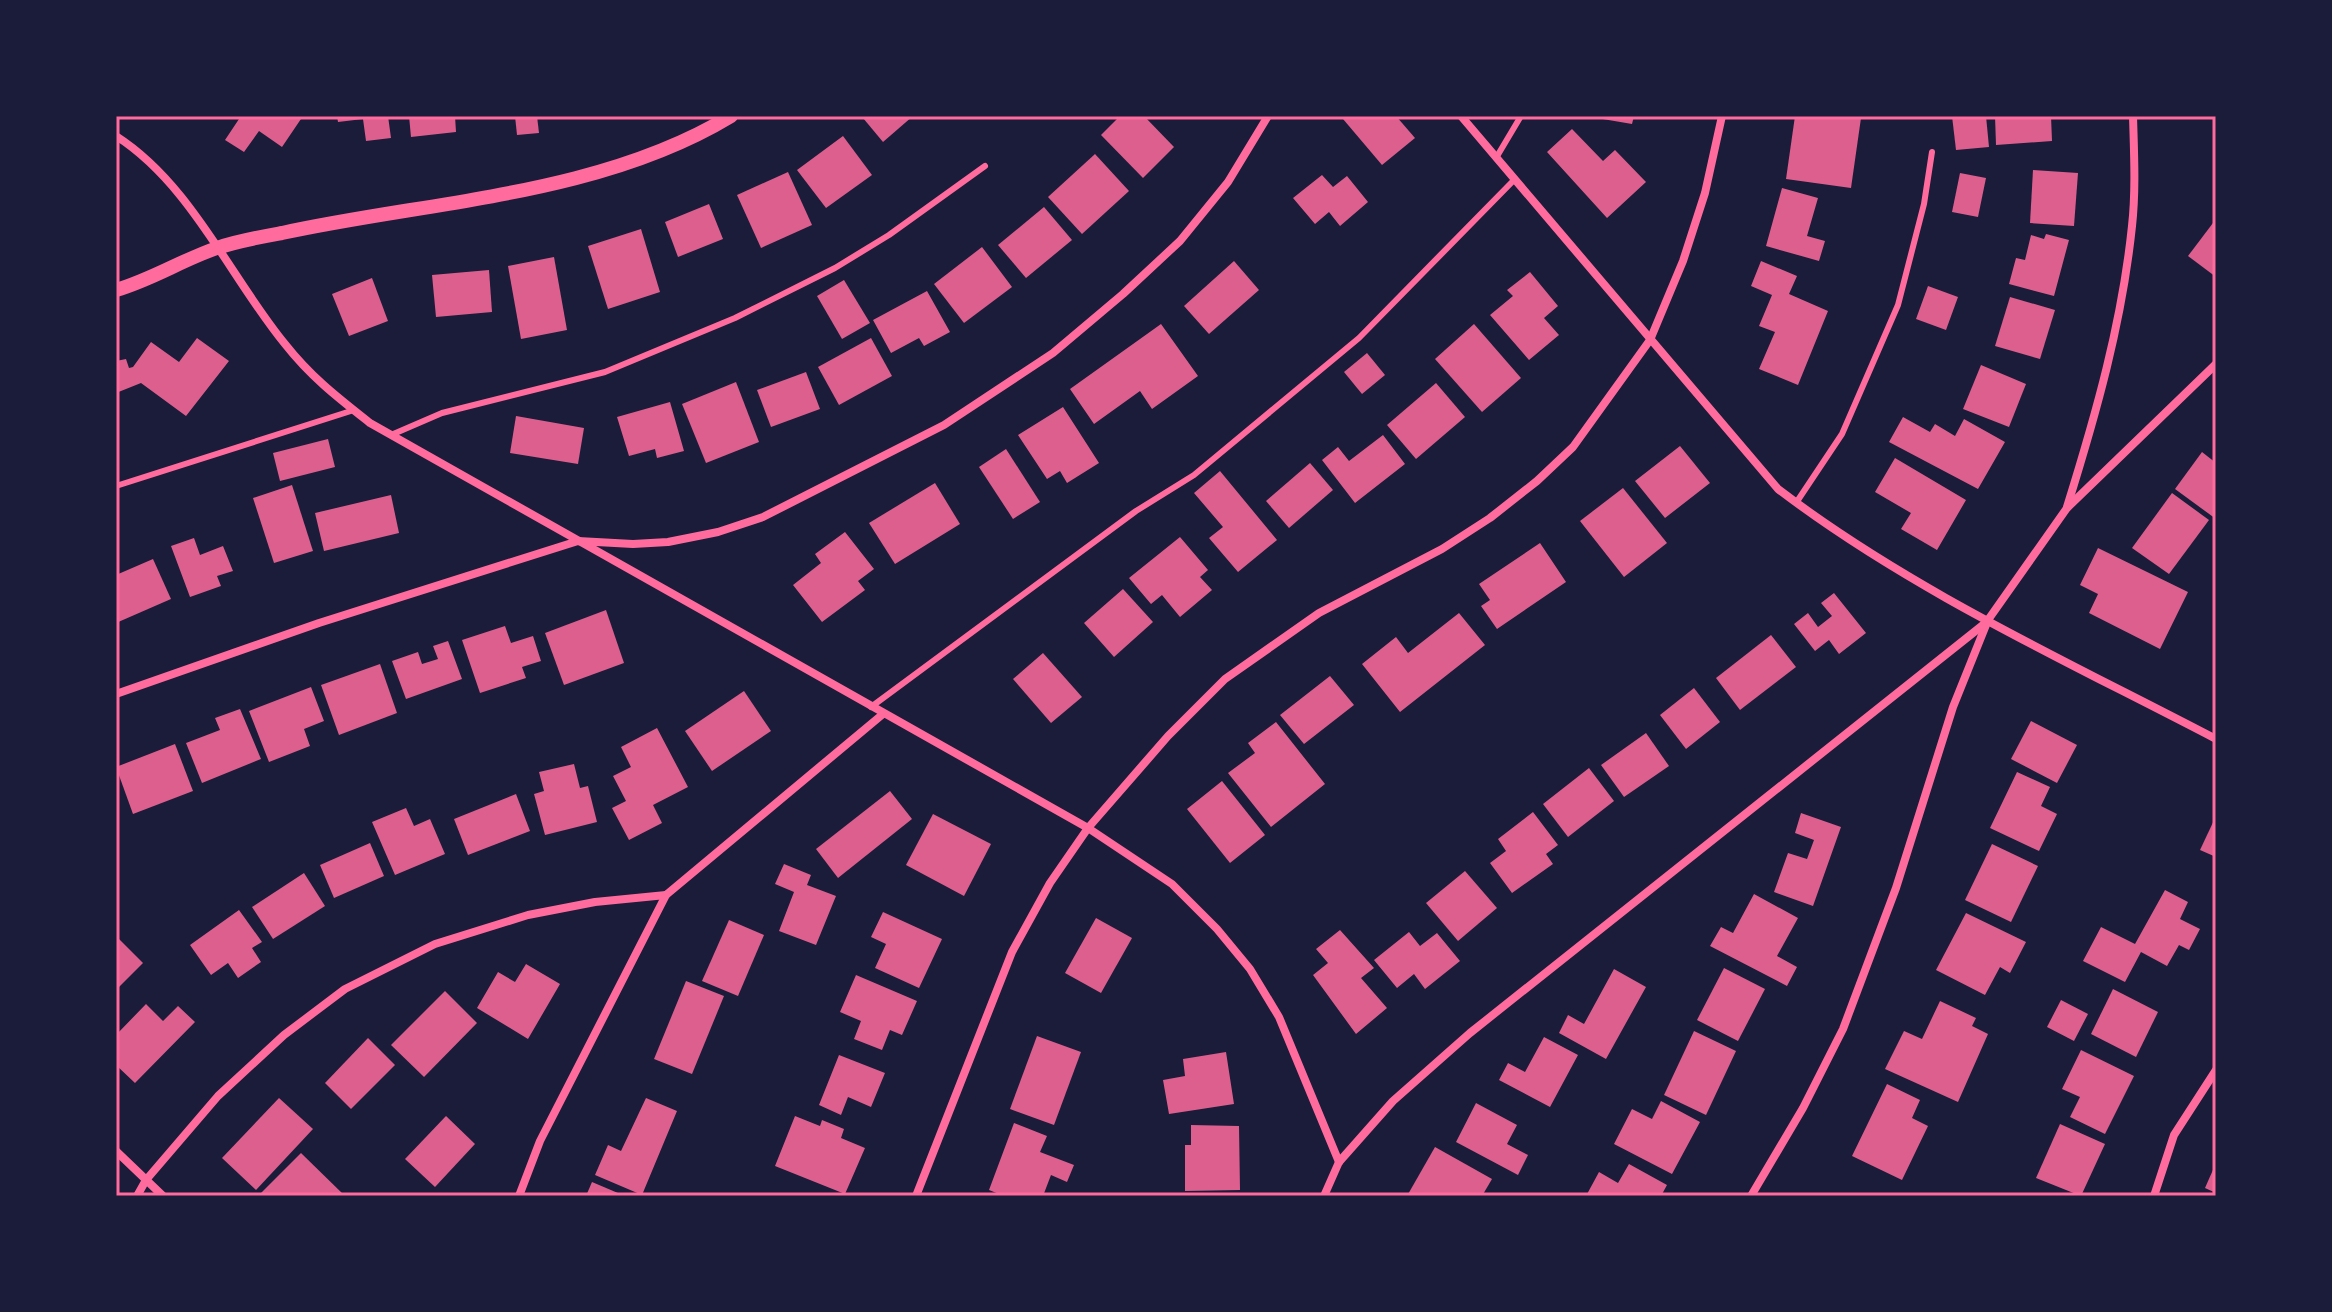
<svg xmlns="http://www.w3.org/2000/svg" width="2332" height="1312" font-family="Raleway,sans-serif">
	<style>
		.building { fill: #dd5f8e }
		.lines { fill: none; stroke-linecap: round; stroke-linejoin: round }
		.service { stroke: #ff6b9d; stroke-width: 6 }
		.minor { stroke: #ff6b9d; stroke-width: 8 }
		.tertiary { stroke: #ff6b9d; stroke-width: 14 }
		.neatline { fill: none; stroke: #ff6b9d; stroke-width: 3 }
	</style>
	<rect width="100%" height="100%" fill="#1b1b3a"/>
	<!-- building -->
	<g class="building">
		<path d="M241 116H303L282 147 259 131 244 152 225 140Z"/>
		<path d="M337 116H388L391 138 366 141 363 119 338 122Z"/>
		<path d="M409 116H455L456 132 411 137Z"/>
		<path d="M515 116H537L539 133 517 135Z"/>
		<path d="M865 116H913L883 142 863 118Z"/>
		<path d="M1120 116H1144L1174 147 1143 178 1101 135Z"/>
		<path d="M1347 116H1396L1415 138 1382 165 1343 119Z"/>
		<path d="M1585 116H1634L1632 124Z"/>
		<path d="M1795 116 1861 118 1851 188 1786 179Z"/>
		<path d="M1952 116H1986L1989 147 1956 150Z"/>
		<path d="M1995 116H2051L2052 141 1996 145Z"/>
		<path d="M1572 129 1603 161 1615 150 1646 182 1607 218 1547 152Z"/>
		<path d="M843 136 872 175 826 208 797 170Z"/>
		<path d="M1095 154 1129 191 1082 234 1048 197Z"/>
		<path d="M2033 170 2078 173 2074 226 2030 223Z"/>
		<path d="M788 172 812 225 761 248 737 195Z"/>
		<path d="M1960 173 1986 178 1978 217 1952 212Z"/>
		<path d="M1322 175 1333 187 1347 176 1368 202 1340 226 1329 212 1315 224 1293 198Z"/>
		<path d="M1782 188 1818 198 1807 236 1825 241 1819 261 1766 246Z"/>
		<path d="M709 204 723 239 678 257 665 222Z"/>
		<path d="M1044 207 1072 240 1026 278 998 245Z"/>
		<path d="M2216 219V277L2188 256Z"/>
		<path d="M641 229 660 292 608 309 588 246Z"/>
		<path d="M2046 234 2069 240 2054 296 2009 284 2016 258 2025 260 2031 235 2044 239Z"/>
		<path d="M982 247 1012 287 964 323 934 284Z"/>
		<path d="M554 257 567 330 521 339 508 266Z"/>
		<path d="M1234 261 1259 290 1209 334 1184 306Z"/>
		<path d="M1761 261 1797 276 1789 294 1828 311 1798 385 1759 369 1775 332 1759 326 1772 295 1751 286Z"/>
		<path d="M489 270 492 312 436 317 432 275Z"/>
		<path d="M1530 272 1558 306 1544 318 1559 335 1529 360 1490 315 1513 296 1507 290Z"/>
		<path d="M372 278 388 321 349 336 332 294Z"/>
		<path d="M844 280 870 323 842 339 817 296Z"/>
		<path d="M1928 286 1958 297 1946 330 1916 319Z"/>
		<path d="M927 291 950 332 924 346 919 338 891 353 873 320Z"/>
		<path d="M2010 297 2055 310 2040 359 1995 346Z"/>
		<path d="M1161 324 1198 376 1152 409 1140 391 1094 424 1070 389Z"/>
		<path d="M1474 324 1521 378 1482 412 1435 359Z"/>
		<path d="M197 338 229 361 186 416 141 383 116 393V361L126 359 129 368 133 367 151 342 179 362Z"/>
		<path d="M871 338 892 376 839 405 818 367Z"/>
		<path d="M1367 353 1385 375 1362 394 1344 372Z"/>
		<path d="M1981 365 2026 384 2009 427 1963 409Z"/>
		<path d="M806 372 820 409 771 427 757 390Z"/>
		<path d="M736 382 759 442 706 463 682 404Z"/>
		<path d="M1436 383 1465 417 1416 459 1387 425Z"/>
		<path d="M670 402 684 451 657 458 655 449 629 456 617 417Z"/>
		<path d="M1063 407 1099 463 1067 483 1060 471 1047 479 1018 435Z"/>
		<path d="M516 416 584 428 578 464 510 453Z"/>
		<path d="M1903 417 1930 432 1935 424 1955 436 1964 419 2005 442 1978 489 1889 442Z"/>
		<path d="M1383 435 1405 464 1355 503 1322 460 1338 447 1349 461Z"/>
		<path d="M328 439 335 467 280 481 273 453Z"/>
		<path d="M1680 446 1710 483 1665 518 1635 481Z"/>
		<path d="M1006 449 1040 502 1013 519 979 467Z"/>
		<path d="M2202 452 2216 463V519L2175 489Z"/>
		<path d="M1895 458 1966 500 1937 550 1901 529 1911 513 1875 492Z"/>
		<path d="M1310 463 1333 490 1289 528 1266 501Z"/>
		<path d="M1220 471 1277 540 1238 572 1209 538 1223 527 1194 493Z"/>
		<path d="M935 483 960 524 895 564 869 523Z"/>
		<path d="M292 485 313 551 274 563 253 498Z"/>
		<path d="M1623 488 1667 543 1624 577 1580 521Z"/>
		<path d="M2172 493 2209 520 2169 574 2132 548Z"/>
		<path d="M391 495 399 533 324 551 315 513Z"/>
		<path d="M845 532 874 569 858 581 865 590 822 622 793 585 821 563 815 554Z"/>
		<path d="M1180 537 1208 570 1200 577 1212 590 1180 617 1162 595 1151 604 1129 578Z"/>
		<path d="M194 538 200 555 223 546 233 571 217 576 221 586 190 597 171 546Z"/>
		<path d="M1540 543 1566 582 1497 629 1481 606 1490 600 1479 584Z"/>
		<path d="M2098 548 2188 592 2160 649 2089 613 2098 594 2080 585Z"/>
		<path d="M153 559 171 599 116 623V575Z"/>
		<path d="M1123 589 1153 622 1114 657 1084 623Z"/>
		<path d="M1834 593 1866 633 1839 654 1829 640 1815 651 1794 624 1808 613 1818 627 1832 616 1821 603Z"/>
		<path d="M606 610 624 663 564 685 545 633Z"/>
		<path d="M1459 613 1485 645 1400 712 1362 664 1396 637 1408 653Z"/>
		<path d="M505 626 511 643 533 636 541 661 522 667 526 678 480 693 462 640Z"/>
		<path d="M1771 635 1796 667 1740 710 1716 678Z"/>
		<path d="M448 641 462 679 406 699 392 661 418 652 422 664 438 659 433 646Z"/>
		<path d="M1043 653 1082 697 1051 723 1013 679Z"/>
		<path d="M380 664 397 713 339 735 321 685Z"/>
		<path d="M1330 676 1354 705 1304 744 1280 715Z"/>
		<path d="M311 687 324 721 304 729 310 746 269 762 249 711Z"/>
		<path d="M1694 688 1720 722 1686 749 1660 715Z"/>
		<path d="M744 691 771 731 712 771 685 731Z"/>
		<path d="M240 709 261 759 202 783 186 743 220 730 215 718Z"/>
		<path d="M2031 721 2077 745 2057 783 2011 759Z"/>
		<path d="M1276 722 1325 784 1271 827 1228 773 1255 753 1248 743Z"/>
		<path d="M657 728 688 787 653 805 662 823 629 840 612 808 626 801 613 776 631 767 621 747Z"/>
		<path d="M1646 733 1669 766 1624 797 1601 765Z"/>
		<path d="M175 744 193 791 133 814 116 767Z"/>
		<path d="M574 764 580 788 588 786 597 822 545 835 534 794 544 791 539 772Z"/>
		<path d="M1589 768 1614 801 1568 837 1543 804Z"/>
		<path d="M2017 772 2050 787 2041 806 2057 814 2039 851 1990 828Z"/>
		<path d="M1222 781 1265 835 1230 863 1187 809Z"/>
		<path d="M890 791 912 819 838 878 816 849Z"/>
		<path d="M516 794 530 831 468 855 454 819Z"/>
		<path d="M406 808 414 826 430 819 445 854 395 875 372 822Z"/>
		<path d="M1533 812 1558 845 1546 854 1553 864 1512 893 1490 863 1506 851 1498 839Z"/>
		<path d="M1801 813 1841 827 1813 906 1774 892 1788 853 1807 859 1814 840 1795 833Z"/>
		<path d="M933 814 991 844 964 896 906 865Z"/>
		<path d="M2216 816V857L2200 850Z"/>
		<path d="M370 843 384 876 334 898 320 865Z"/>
		<path d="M1992 844 2038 866 2011 922 1965 900Z"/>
		<path d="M784 864 811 875 807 885 836 896 816 945 779 931 794 892 775 884Z"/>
		<path d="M1465 871 1497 908 1458 941 1426 903Z"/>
		<path d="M304 873 325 906 273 939 252 907Z"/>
		<path d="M2165 890 2188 902 2180 919 2200 929 2189 950 2179 945 2167 966 2141 952 2125 982 2083 961 2101 927 2135 944Z"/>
		<path d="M1754 894 1798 918 1777 956 1797 967 1787 986 1710 946 1721 927 1733 933Z"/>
		<path d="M239 910 262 942 252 948 261 962 238 978 228 963 211 975 190 945Z"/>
		<path d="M883 912 942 939 919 988 875 968 886 944 871 937Z"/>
		<path d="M1966 913 2026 942 2010 973 2000 967 1985 995 1936 970Z"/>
		<path d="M1096 918 1132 938 1101 993 1065 973Z"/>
		<path d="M729 920 764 935 738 996 702 981Z"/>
		<path d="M1340 930 1374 968 1361 978 1387 1008 1356 1034 1313 975 1328 963 1316 949Z"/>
		<path d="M1409 932 1420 946 1437 933 1460 961 1425 989 1414 974 1397 988 1374 960Z"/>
		<path d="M116 936 143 963 116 990Z"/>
		<path d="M526 964 560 984 528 1039 477 1008 498 972 515 982Z"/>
		<path d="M1724 968 1765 989 1738 1041 1697 1020Z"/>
		<path d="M1614 969 1646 987 1606 1059 1559 1033 1568 1015 1584 1024Z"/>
		<path d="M856 975 917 1001 902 1035 890 1030 882 1050 854 1039 861 1021 840 1012Z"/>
		<path d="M686 981 724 996 692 1074 654 1059Z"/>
		<path d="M2113 989 2158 1012 2136 1057 2091 1034Z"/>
		<path d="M445 991 477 1023 424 1077 391 1045Z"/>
		<path d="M2061 1000 2088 1014 2074 1041 2047 1027Z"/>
		<path d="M1940 1001 1976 1018 1972 1026 1988 1034 1958 1102 1885 1069 1904 1031 1922 1039Z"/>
		<path d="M146 1004 163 1021 178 1006 195 1022 135 1083 116 1065V1035Z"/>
		<path d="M1694 1031 1736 1051 1706 1115 1664 1095Z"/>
		<path d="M1037 1036 1081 1052 1054 1125 1010 1109Z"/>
		<path d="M1544 1037 1578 1055 1550 1107 1499 1080 1508 1063 1525 1072Z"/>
		<path d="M368 1038 395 1065 351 1109 325 1083Z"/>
		<path d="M2081 1050 2134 1076 2105 1134 2070 1117 2080 1097 2062 1089Z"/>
		<path d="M1226 1052 1234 1104 1169 1114 1163 1080 1185 1076 1183 1059Z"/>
		<path d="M839 1055 885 1073 871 1107 848 1097 841 1115 819 1105Z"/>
		<path d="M1887 1084 1920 1100 1912 1118 1928 1126 1902 1180 1852 1156Z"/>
		<path d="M279 1098 313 1129 256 1190 222 1158Z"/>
		<path d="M646 1098 677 1111 642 1195 595 1175 608 1145 621 1151Z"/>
		<path d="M1661 1101 1700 1122 1672 1174 1614 1144 1632 1109 1652 1119Z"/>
		<path d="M1476 1103 1517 1125 1507 1144 1528 1155 1518 1175 1456 1142Z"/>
		<path d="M446 1116 475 1144 435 1187 405 1159Z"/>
		<path d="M795 1116 820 1126 822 1120 844 1129 841 1138 865 1148 845 1194 775 1166Z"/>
		<path d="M1014 1123 1047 1136 1040 1152 1074 1165 1067 1182 1051 1175 1043 1196H1004L989 1190Z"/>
		<path d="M2060 1124 2105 1144 2081 1196 2036 1178Z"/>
		<path d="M1191 1125 1239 1126 1240 1190 1185 1191V1145H1191Z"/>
		<path d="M1435 1147 1492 1179 1482 1196H1407Z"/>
		<path d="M301 1153 345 1196H258Z"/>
		<path d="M2216 1163V1193L2205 1188Z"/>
		<path d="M1629 1164 1667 1185 1661 1196H1586L1599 1172 1618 1183Z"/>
		<path d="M592 1182 625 1196H586Z"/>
	</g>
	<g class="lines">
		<!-- service -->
		<g class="service">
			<path d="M1496 158 1521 116"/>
			<path d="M391 435 442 413 605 372 735 318 835 268 889 235 985 166"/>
			<path d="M116 486 354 410"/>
			<path d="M1796 503 1842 434 1898 305 1924 204 1932 152"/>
			<path d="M871 707 1136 511 1194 475 1359 338 1515 179"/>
		</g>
		<!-- minor -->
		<g class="minor">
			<path d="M1461 116 1778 489C1912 591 2067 661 2216 739"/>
			<path d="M116 136C191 184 230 277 285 344 311 377 337 397 370 423L1088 828 1172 884 1217 929 1250 969 1279 1017 1339 1162"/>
			<path d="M2067 507C2096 414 2122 323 2132 226 2136 190 2134 152 2133 116"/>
			<path d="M116 694 319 623 578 541 633 544 668 542 718 532 763 517 944 425 1053 353 1123 294 1180 241 1228 182 1268 116"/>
			<path d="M116 1151 163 1196"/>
			<path d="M137 1196 146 1180 218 1096 284 1035 345 989 435 944 528 915 595 902 666 895 883 714"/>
			<path d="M519 1196 540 1141 666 895"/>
			<path d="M916 1196 1012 952 1050 883 1088 828 1168 736 1225 679 1319 613 1442 549 1490 518 1537 481 1573 447 1650 340 1683 261 1705 193 1722 116"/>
			<path d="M1324 1196 1339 1162 1393 1101 1470 1033 1988 621"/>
			<path d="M1751 1196 1803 1108 1843 1029 1896 888 1953 707 1988 620 2067 508 2216 364"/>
			<path d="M2154 1196 2174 1135 2216 1070"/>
		</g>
		<!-- tertiary -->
		<path class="tertiary" d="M116 290C151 280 182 260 217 248 237 241 260 237 282 233 428 201 599 196 731 116"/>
	</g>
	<!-- border -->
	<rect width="2332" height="1312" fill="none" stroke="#1b1b3a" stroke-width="236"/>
	<rect x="118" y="118" width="2096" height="1076" class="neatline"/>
</svg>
